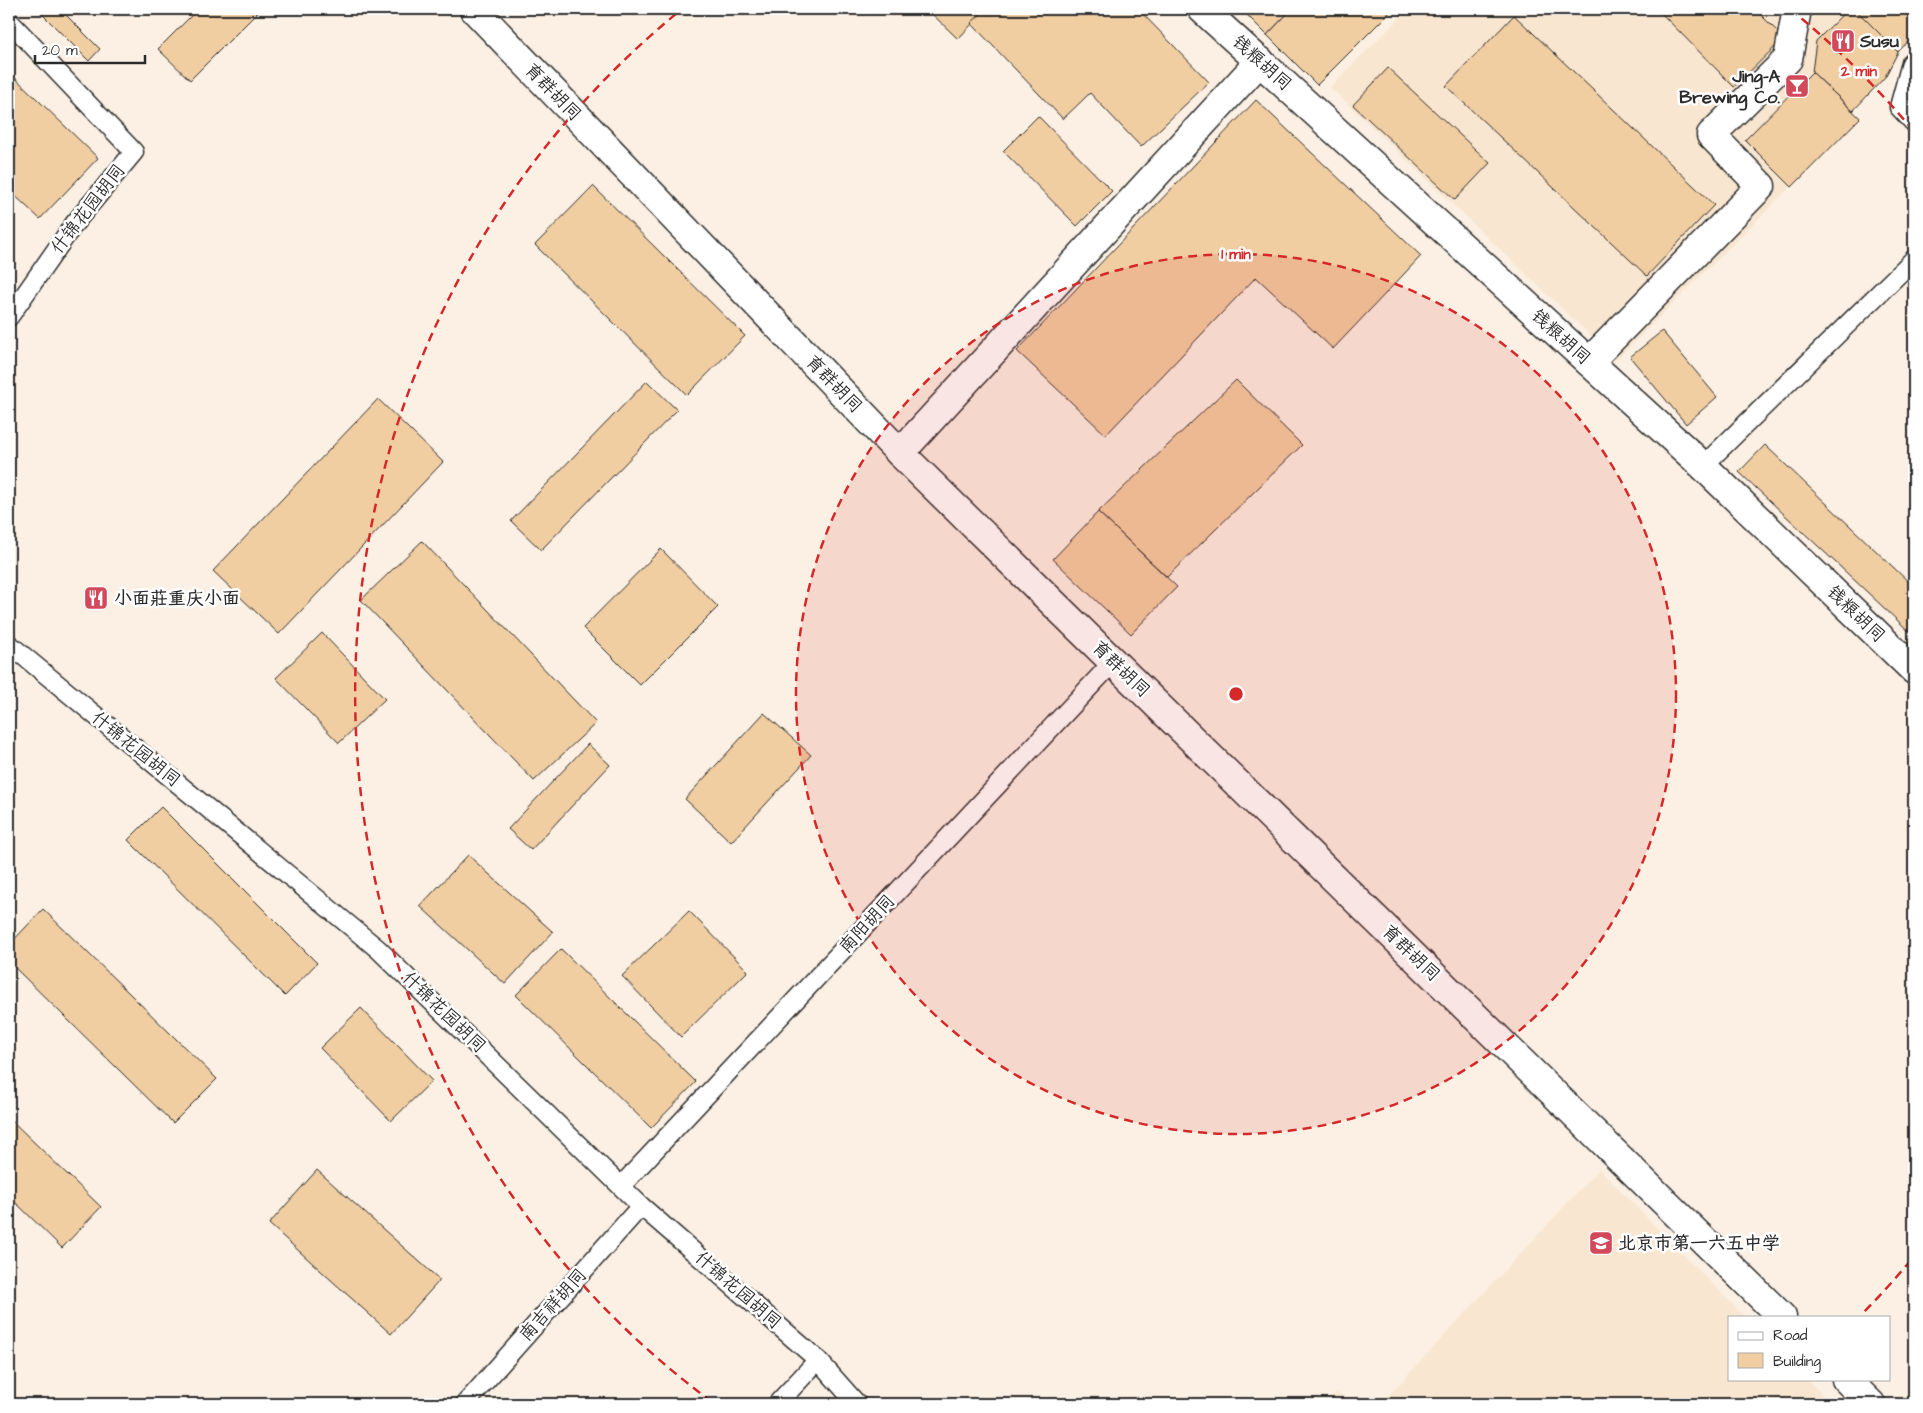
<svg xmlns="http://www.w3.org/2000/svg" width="1923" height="1413" font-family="'Architects Daughter','LXGW WenKai TC',sans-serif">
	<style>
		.built { fill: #f8e6d0 }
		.building { fill: #f1cda2; stroke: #2b2b2b }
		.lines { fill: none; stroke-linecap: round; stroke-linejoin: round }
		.lane-casing { stroke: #2b2b2b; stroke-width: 21 }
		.street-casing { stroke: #2b2b2b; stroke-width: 31 }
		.lane { stroke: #fff; stroke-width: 18 }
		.street { stroke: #fff; stroke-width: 28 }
		.ring { fill: none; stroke: #d62828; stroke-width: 2.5; stroke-dasharray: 9 6 }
		.labels { text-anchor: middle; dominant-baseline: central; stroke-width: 5; stroke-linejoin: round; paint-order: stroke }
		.poi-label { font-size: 18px; font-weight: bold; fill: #2b2b2b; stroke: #fff; text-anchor: start }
		.street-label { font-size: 18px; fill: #2b2b2b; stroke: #fff }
		.centre { fill: #d62828; stroke: #fff; stroke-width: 2.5 }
		.ring-label { font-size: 15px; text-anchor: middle; font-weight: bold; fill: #d62828; stroke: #fff; stroke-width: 5; stroke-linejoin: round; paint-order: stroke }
	</style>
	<rect width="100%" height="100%" fill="#fbf0e3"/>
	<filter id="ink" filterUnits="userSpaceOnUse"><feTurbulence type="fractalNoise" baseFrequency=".02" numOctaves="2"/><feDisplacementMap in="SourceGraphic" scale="10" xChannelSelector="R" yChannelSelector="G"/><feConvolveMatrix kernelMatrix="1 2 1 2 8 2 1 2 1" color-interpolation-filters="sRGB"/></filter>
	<g filter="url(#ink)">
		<!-- built -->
		<g class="built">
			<path d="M1409 9H1914V35L1898 52 1885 77 1853 110 1860 118 1616 360 1330 87Z"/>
			<path d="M1599 1169 1745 1317H1729V1379H1807L1831 1404H1381Z"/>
			<path d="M1337 1392 1350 1404H1325Z"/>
		</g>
		<!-- building -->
		<g class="building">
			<path d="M37 9H60L100 49 89 61Z"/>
			<path d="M198 9H261L190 80 158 49Z"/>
			<path d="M935 9H986L958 39 931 13Z"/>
			<path d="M986 9H1138L1209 82 1141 147 1090 93 1063 119 971 23Z"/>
			<path d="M1241 9H1292L1267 35Z"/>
			<path d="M1292 9H1393L1317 85 1267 35Z"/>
			<path d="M1657 9H1755L1784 38 1734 87Z"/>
			<path d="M1848 9H1855L1898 52 1885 77 1853 111 1812 72 1816 41Z"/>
			<path d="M1855 9H1914V35L1898 52Z"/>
			<path d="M1514 15 1714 205 1647 276 1446 86Z"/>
			<path d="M1388 68 1490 163 1455 200 1353 105Z"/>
			<path d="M9 72 98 158 40 219 9 190Z"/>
			<path d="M1812 72 1860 118 1792 187 1745 140Z"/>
			<path d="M1256 100 1421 256 1333 349 1256 277 1106 435 1017 351Z"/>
			<path d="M1038 116 1112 191 1077 226 1003 151Z"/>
			<path d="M593 186 745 336 687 395 535 245Z"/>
			<path d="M1662 331 1717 397 1686 424 1630 357Z"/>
			<path d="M1236 380 1302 445 1167 577 1098 512Z"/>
			<path d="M647 381 677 410 541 550 511 521Z"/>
			<path d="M378 399 443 462 279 634 213 571Z"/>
			<path d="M1765 445 1914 587V636L1739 472Z"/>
			<path d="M1098 512 1177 587 1131 634 1053 559Z"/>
			<path d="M422 541 596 723 534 781 361 600Z"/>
			<path d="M661 549 718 607 640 685 583 628Z"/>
			<path d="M322 633 385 699 339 743 276 678Z"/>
			<path d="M764 713 811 755 731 842 685 799Z"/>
			<path d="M588 744 610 765 531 850 508 829Z"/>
			<path d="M161 807 317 963 285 996 128 840Z"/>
			<path d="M468 855 553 932 505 984 420 906Z"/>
			<path d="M43 909 217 1079 173 1123 9 962V945Z"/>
			<path d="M689 911 748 971 681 1037 622 976Z"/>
			<path d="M561 949 696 1082 651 1128 516 995Z"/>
			<path d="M361 1008 432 1081 391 1121 320 1048Z"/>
			<path d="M9 1118 101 1207 62 1248 9 1196Z"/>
			<path d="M317 1170 440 1280 391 1334 269 1224Z"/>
		</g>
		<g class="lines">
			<defs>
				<g id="lane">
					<path d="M9 21 134 152 74 224 9 317"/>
					<path d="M1914 60 1911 63 1899 107 1914 123"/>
					<path d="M1703 466 1914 259"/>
					<path d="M9 644 378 949 641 1206 818 1360 857 1404"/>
					<path d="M621 1186 1114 661"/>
					<path d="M465 1404 641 1206"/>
					<path d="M777 1404 818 1360"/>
				</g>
				<g id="street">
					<path d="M474 9 900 453 1782 1317"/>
					<path d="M1202 9 1703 466 1914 670"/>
					<path d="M1589 362 1761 186 1711 135 1788 59 1797 9"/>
					<path d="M900 453 1260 61"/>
					<path d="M1846 1379 1871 1404"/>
				</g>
			</defs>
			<!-- lane casing -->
			<use href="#lane" class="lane-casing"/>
			<!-- street casing -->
			<use href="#street" class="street-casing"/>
			<!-- lane -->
			<use href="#lane" class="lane"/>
			<!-- street -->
			<use href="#street" class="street"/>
		</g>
	</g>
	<!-- distance rings -->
	<circle cx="1236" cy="694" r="440" fill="#d62828" fill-opacity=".12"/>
	<g class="ring">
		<circle cx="1236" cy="694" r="440"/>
		<path d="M1911 1260A881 881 0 0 1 1864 1312M712 1402A881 881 0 0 1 682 9M1790 9A881 881 0 0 1 1911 128"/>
	</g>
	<!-- icons -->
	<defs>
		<symbol id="restaurant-square" viewBox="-11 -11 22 22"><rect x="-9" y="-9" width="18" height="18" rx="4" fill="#d1495b" stroke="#fff"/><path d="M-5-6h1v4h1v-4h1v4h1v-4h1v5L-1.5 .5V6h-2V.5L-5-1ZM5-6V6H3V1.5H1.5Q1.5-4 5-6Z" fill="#fff"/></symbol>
		<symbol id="bar-square" viewBox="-11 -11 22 22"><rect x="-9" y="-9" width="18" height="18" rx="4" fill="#d1495b" stroke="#fff"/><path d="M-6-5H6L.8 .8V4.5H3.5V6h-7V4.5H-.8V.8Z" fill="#fff"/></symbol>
		<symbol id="school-square" viewBox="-11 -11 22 22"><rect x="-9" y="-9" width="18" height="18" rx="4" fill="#d1495b" stroke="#fff"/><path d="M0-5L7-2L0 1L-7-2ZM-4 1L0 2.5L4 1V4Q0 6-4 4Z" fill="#fff"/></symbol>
	</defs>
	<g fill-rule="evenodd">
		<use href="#restaurant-square" x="1829" y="27" width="28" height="28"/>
		<use href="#bar-square" x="1783" y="72" width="28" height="28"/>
		<use href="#restaurant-square" x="82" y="584" width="28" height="28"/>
		<use href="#school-square" x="1587" y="1229" width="28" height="28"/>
	</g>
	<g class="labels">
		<!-- poi labels -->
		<g class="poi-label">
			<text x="1860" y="41">Susu</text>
			<text x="1780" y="76" text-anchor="end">Jing-A<tspan x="1780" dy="21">Brewing Co.</tspan></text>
			<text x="114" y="598">小面莊重庆小面</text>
			<text x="1618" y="1243">北京市第一六五中学</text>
		</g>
		<!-- street labels -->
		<g class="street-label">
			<text transform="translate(1262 63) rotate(42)">钱粮胡同</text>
			<text transform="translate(553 92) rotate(46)">育群胡同</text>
			<text transform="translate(88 209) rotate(-52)">什锦花园胡同</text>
			<text transform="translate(1561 337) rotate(42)">钱粮胡同</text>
			<text transform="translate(834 384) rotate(46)">育群胡同</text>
			<text transform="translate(1856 614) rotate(44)">钱粮胡同</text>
			<text transform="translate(1121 669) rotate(44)">育群胡同</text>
			<text transform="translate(136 749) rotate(39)">什锦花园胡同</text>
			<text transform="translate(867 924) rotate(-47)">南阳胡同</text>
			<text transform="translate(1411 953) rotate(44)">育群胡同</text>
			<text transform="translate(444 1012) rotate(44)">什锦花园胡同</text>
			<text transform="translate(738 1290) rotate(41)">什锦花园胡同</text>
			<text transform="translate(553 1305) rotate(-48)">南吉祥胡同</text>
		</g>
	</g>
	<circle cx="1236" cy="694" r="8" class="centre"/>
	<g class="ring-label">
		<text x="1859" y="76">2 min</text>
		<text x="1236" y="259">1 min</text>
	</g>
	<!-- margin -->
	<rect width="1923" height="1413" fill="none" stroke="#fff" stroke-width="30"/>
	<rect x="15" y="15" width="1893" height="1383" fill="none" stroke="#2b2b2b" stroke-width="2" filter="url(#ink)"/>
	<!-- legend -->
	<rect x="1728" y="1316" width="162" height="65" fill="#ffffff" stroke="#aaaaaa"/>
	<rect x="1738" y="1332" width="25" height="8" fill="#ffffff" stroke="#aaaaaa"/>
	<text x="1773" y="1340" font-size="15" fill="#2b2b2b">Road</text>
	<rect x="1738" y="1353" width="25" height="15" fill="#f1cda2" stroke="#aaaaaa"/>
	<text x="1773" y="1366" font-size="15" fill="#2b2b2b">Building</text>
	<!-- scale -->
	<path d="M35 55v8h110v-8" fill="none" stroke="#2b2b2b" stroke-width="2.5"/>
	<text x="42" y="55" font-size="15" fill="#2b2b2b" stroke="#ffffff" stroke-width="4" paint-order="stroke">20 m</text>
</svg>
